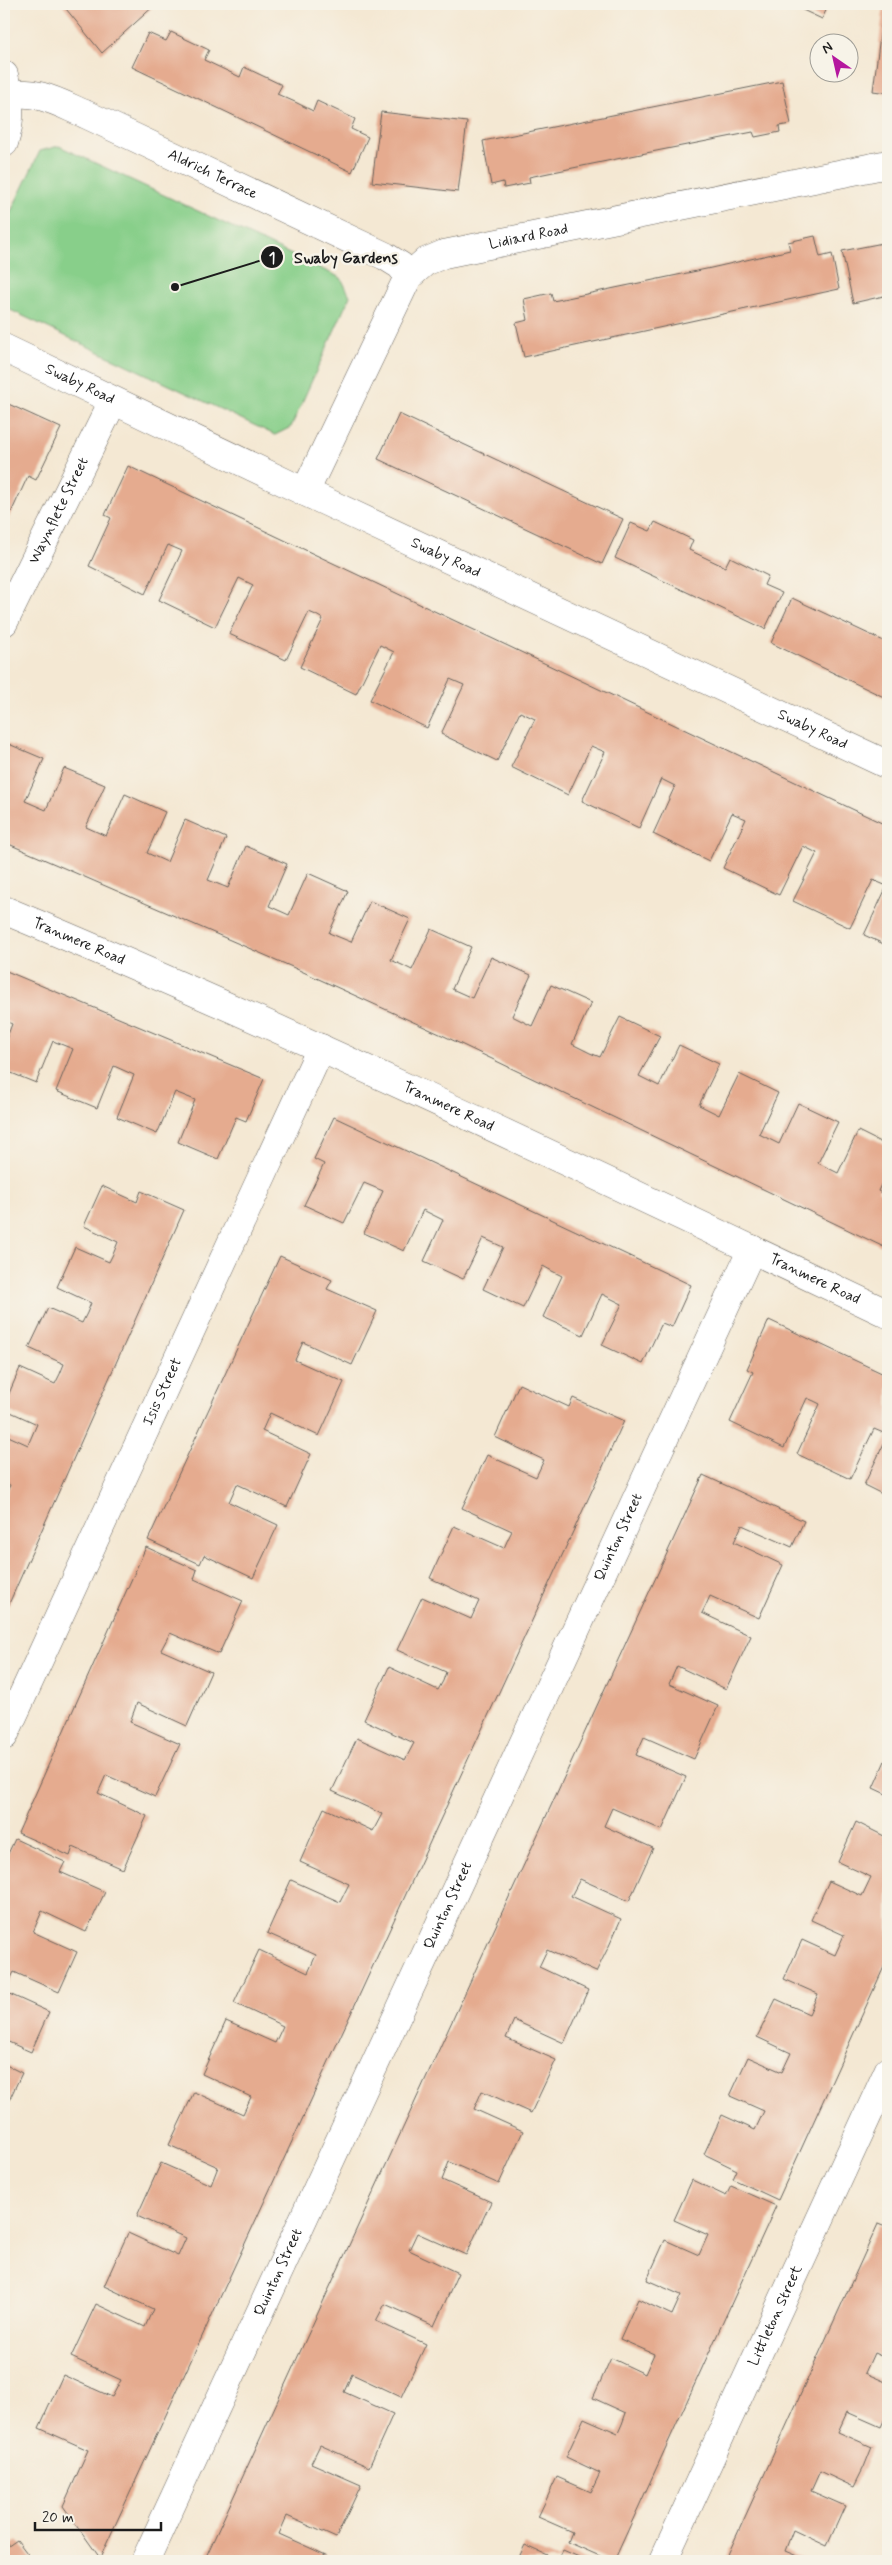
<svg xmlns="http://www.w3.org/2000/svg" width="892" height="2565" font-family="Mynerve,sans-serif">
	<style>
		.green { fill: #88cf8a; stroke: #527653 }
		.building { fill: #e5ab8f }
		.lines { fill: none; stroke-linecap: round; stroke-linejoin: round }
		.minor-casing { stroke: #68635c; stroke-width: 29 }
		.minor { stroke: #fff; stroke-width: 28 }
		.labels { text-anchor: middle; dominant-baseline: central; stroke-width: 5; stroke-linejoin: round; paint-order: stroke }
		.street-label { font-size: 15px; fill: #1c1c1c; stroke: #f7f3e8 }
		.leader { fill: none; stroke: #1c1c1c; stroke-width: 2 }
		.callout-dot { fill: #1c1c1c; stroke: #f7f3e8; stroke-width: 2 }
		.mark-label { font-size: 15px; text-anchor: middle; font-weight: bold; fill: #fff }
		.callout-label { font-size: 16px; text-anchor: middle; font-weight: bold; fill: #1c1c1c; stroke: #f7f3e8; stroke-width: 5; stroke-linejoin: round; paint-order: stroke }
	</style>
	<rect width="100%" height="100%" fill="#f7f3e8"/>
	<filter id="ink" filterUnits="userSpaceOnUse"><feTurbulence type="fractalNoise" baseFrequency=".02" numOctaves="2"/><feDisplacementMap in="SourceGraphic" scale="10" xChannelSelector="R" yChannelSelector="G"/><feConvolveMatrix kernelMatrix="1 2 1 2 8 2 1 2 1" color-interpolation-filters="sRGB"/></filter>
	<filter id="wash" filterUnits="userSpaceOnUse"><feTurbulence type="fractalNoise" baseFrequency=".0096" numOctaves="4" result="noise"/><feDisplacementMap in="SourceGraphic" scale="20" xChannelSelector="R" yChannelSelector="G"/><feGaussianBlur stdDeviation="1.12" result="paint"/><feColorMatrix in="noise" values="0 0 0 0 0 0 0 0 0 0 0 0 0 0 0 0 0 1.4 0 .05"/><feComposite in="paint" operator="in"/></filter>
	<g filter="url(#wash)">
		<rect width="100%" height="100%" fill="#f4e8d3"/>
		<!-- green -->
		<path class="green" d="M59 146 341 278 350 296 291 427 275 435 4 307V226L40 151Z"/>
		<g id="blocks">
			<!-- building -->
			<g class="building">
				<path d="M62 4H156L102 53Z"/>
				<path d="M790 4H829L822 19Z"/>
				<path d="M884 4H888V93L873 91Z"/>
				<path d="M171 32 209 50 204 60 240 77 244 67 282 85 277 94 295 102 313 111 317 101 355 119 351 129 368 137 352 172 132 67 148 33 166 41Z"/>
				<path d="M782 81 791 124 779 126 780 132 755 137 753 132 641 154 529 177 530 183 504 188 503 182 491 185 483 141Z"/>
				<path d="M381 112 467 122 458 192 372 182Z"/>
				<path d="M815 236 820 257 832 254 839 289 524 357 516 323 528 320 524 299 551 293 553 301 711 268 790 250 788 242Z"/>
				<path d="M888 242V295L853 303 842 251Z"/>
				<path d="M4 402 61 428 36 480 28 476 4 528Z"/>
				<path d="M399 414 623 519 602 564 378 459Z"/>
				<path d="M128 466 888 826V946L864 935 887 886 873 880 850 928 793 901 817 853 803 846 779 895 723 868 746 819 732 813 709 861 653 834 675 786 661 779 639 828 582 801 605 752 591 746 568 795 511 767 535 719 520 712 497 761 441 734 464 685 450 679 427 728 370 700 394 652 380 645 356 694 300 667 323 619 316 615 309 612 286 660 229 634 253 585 239 578 215 627 159 600 182 551 168 545 145 594 89 566 111 518 105 515Z"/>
				<path d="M655 522 693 540 689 550 725 567 730 557 768 576 764 585 782 593 765 629 615 558 631 523 650 531Z"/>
				<path d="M792 598 888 643V699L771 643Z"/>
				<path d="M4 742 44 759 25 801 46 810 64 768 105 785 86 827 106 836 125 794 165 812 147 853 167 862 185 820 226 838 208 880 228 888 246 846 287 864 269 906 289 915 308 873 348 891 329 933 351 942 370 901 410 919 391 960 402 965 412 970 431 929 471 947 452 989 472 998 491 957 531 975 512 1016 532 1026 551 985 591 1003 572 1044 590 1053 600 1057 620 1017 660 1036 639 1076 659 1086 679 1045 719 1064 699 1105 719 1115 739 1074 778 1093 759 1134 779 1144 798 1103 838 1122 818 1163 838 1173 858 1131 888 1146V1170L878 1191 888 1197V1249L442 1035 290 966 4 842Z"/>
				<path d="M4 970 264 1079 246 1121 236 1117 218 1159 178 1142 195 1100 175 1092 157 1134 117 1117 134 1075 114 1066 97 1108 56 1091 73 1049 53 1041 36 1083 4 1070V1045L12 1024 4 1020Z"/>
				<path d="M334 1117 691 1285 672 1327 662 1323 643 1364 602 1345 622 1304 602 1294 583 1335 543 1317 562 1276 552 1271 543 1266 523 1308 483 1289 503 1247 483 1238 463 1279 424 1261 443 1220 423 1210 404 1251 364 1233 383 1191 364 1183 344 1223 304 1205 324 1164 314 1159Z"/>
				<path d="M102 1186 137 1202 141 1191 184 1210 8 1606 4 1604V1499L10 1485 4 1482V1434L28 1445 37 1424 4 1409V1405L20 1368 55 1384 60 1374 64 1364 29 1348 48 1308 82 1323 87 1313 91 1303 57 1287 75 1247 109 1262 114 1252 118 1242 84 1226Z"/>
				<path d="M280 1256 332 1280 327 1289 377 1311 352 1365 303 1342 295 1360 344 1382 319 1436 270 1413 262 1431 311 1454 287 1507 237 1484 229 1502 278 1525 253 1578 204 1555 200 1564 148 1540Z"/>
				<path d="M769 1320 888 1376V1497L864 1485 888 1435 874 1429 850 1479 797 1454 820 1404 814 1401 807 1398 784 1448 730 1422 753 1372 747 1369Z"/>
				<path d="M519 1384 569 1407 573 1398 624 1421 100 2558 63 2506 88 2450 39 2428 63 2375 112 2397 121 2380 71 2357 96 2304 145 2327 153 2309 104 2286 128 2233 178 2256 186 2238 137 2216 161 2163 211 2185 218 2167 169 2145 194 2092 243 2114 251 2097 202 2074 226 2021 275 2043 283 2026 234 2003 259 1950 308 1973 316 1955 267 1933 291 1880 340 1902 349 1884 300 1862 324 1808 373 1831 382 1814 332 1791 357 1738 405 1760 414 1743 364 1720 389 1667 438 1690 443 1681 446 1672 397 1650 422 1597 471 1619 479 1601 430 1578 454 1526 504 1548 508 1539 512 1531 462 1508 487 1455 536 1477 544 1460 495 1437Z"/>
				<path d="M703 1475 804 1521 792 1547 742 1525 734 1542 783 1565 759 1618 710 1596 706 1605 702 1613 751 1636 726 1689 677 1666 669 1684 718 1706 694 1759 644 1737 636 1755 686 1777 662 1830 612 1808 604 1826 653 1848 629 1901 580 1879 571 1896 621 1919 609 1946 596 1972 547 1950 539 1967 588 1990 564 2043 514 2020 506 2038 556 2060 531 2113 482 2091 474 2109 523 2131 499 2184 449 2162 442 2180 491 2202 466 2255 417 2233 409 2250 458 2273 446 2300 434 2326 385 2304 376 2321 426 2344 401 2397 352 2374 344 2392 393 2414 369 2467 320 2445 311 2463 361 2485 336 2538 287 2516 279 2534 328 2556 326 2561H204Z"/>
				<path d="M146 1547 197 1570 194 1579 243 1601 219 1654 170 1633 161 1650 211 1672 187 1726 137 1703 130 1722 180 1744 155 1797 106 1775 98 1793 147 1816 123 1869 73 1847 70 1856 18 1833Z"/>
				<path d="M888 1754V1795L873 1788Z"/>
				<path d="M856 1822 888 1838V1958L778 2200 733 2179 737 2170 704 2154 722 2115 755 2130 764 2111 730 2096 748 2057 782 2072 791 2053 757 2037 776 1999 809 2014 818 1994 784 1979 802 1940 835 1955 844 1935 811 1920 829 1881 862 1896 871 1877 838 1862Z"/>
				<path d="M15 1839 65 1862 60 1872 105 1892 86 1932 42 1911 33 1932 77 1952 59 1992 14 1972 9 1982 5 1992 49 2012 31 2052 4 2040V1862Z"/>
				<path d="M4 2064 22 2073 4 2111Z"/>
				<path d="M692 2180 726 2196 731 2186 776 2206 614 2561H611L568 2542 572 2532 538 2517 557 2477 591 2492 600 2473 566 2457 584 2418 618 2433 622 2424 626 2413 593 2398 611 2358 645 2374 654 2354 620 2339 638 2299 672 2315 681 2295 647 2280 665 2240 699 2255 708 2235 674 2220Z"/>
				<path d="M878 2224 888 2228V2359L874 2353 865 2373 888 2383V2412L881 2427 847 2412 838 2432 872 2447 864 2467 854 2487 820 2471 811 2491 845 2506 827 2546 793 2530 785 2551 809 2561H725Z"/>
				<path d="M17 2540 33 2561H4V2549Z"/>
				<path d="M525 2545 558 2560 563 2550 588 2561H517Z"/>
			</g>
		</g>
	</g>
	<g filter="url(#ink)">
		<use href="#blocks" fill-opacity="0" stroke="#68635c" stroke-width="1"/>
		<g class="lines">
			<defs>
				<g id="minor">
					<path d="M4 75C10 99 12 119 4 143"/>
					<path id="s1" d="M9 96C34 88 61 104 85 114L385 256 401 266 408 277"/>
					<path id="s2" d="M4 348 305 492 888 765"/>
					<path id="s3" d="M305 492 408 277 425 262 444 254 888 164"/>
					<path id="s4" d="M4 622 113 401"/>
					<path id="s5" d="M4 910C303 1035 595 1175 888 1314"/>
					<path id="s6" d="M4 1736 321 1048"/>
					<path id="s7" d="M145 2561 752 1249"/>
					<path id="s8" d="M663 2561 888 2071"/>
				</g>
			</defs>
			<!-- minor casing -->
			<use href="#minor" class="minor-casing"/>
			<!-- minor -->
			<use href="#minor" class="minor"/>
		</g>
	</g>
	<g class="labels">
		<!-- street labels -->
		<g class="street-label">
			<text stroke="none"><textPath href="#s1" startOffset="221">Aldrich Terrace</textPath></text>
			<text stroke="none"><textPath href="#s3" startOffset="368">Lidiard Road</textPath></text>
			<text stroke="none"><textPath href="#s2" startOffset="84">Swaby Road</textPath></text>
			<text stroke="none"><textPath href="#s4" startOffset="124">Waynflete Street</textPath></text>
			<text stroke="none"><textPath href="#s2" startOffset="489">Swaby Road</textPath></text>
			<text stroke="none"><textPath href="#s2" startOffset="894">Swaby Road</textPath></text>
			<text stroke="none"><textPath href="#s5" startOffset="81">Tranmere Road</textPath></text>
			<text stroke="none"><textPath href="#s5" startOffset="486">Tranmere Road</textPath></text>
			<text stroke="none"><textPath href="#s5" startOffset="891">Tranmere Road</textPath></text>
			<text stroke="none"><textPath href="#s6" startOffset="379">Isis Street</textPath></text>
			<text stroke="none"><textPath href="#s7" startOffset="1128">Quinton Street</textPath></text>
			<text stroke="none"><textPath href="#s7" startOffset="722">Quinton Street</textPath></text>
			<text stroke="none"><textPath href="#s7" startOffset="318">Quinton Street</textPath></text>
			<text stroke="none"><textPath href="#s8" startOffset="270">Littleton Street</textPath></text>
		</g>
	</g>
	<!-- callouts -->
	<path class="leader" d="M175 287L272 257"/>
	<g class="callout-dot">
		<circle cx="175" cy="287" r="5"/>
		<circle cx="272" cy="257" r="12"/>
	</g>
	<g class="mark-label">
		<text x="272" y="263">1</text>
	</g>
	<g class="callout-label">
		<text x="346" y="263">Swaby Gardens</text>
	</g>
	<!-- margin -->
	<rect width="892" height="2565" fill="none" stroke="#f7f3e8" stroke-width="20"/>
	<!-- north arrow -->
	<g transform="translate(834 58) rotate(326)"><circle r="24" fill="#f7f3e8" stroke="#9f9d96"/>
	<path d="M0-4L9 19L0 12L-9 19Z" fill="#b5179e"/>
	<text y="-8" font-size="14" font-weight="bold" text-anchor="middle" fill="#1c1c1c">N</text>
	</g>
	<!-- scale -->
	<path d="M35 2522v8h126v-8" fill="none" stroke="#1c1c1c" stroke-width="2.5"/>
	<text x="42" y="2522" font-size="15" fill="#1c1c1c" stroke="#f7f3e8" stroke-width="4" paint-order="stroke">20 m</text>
</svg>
